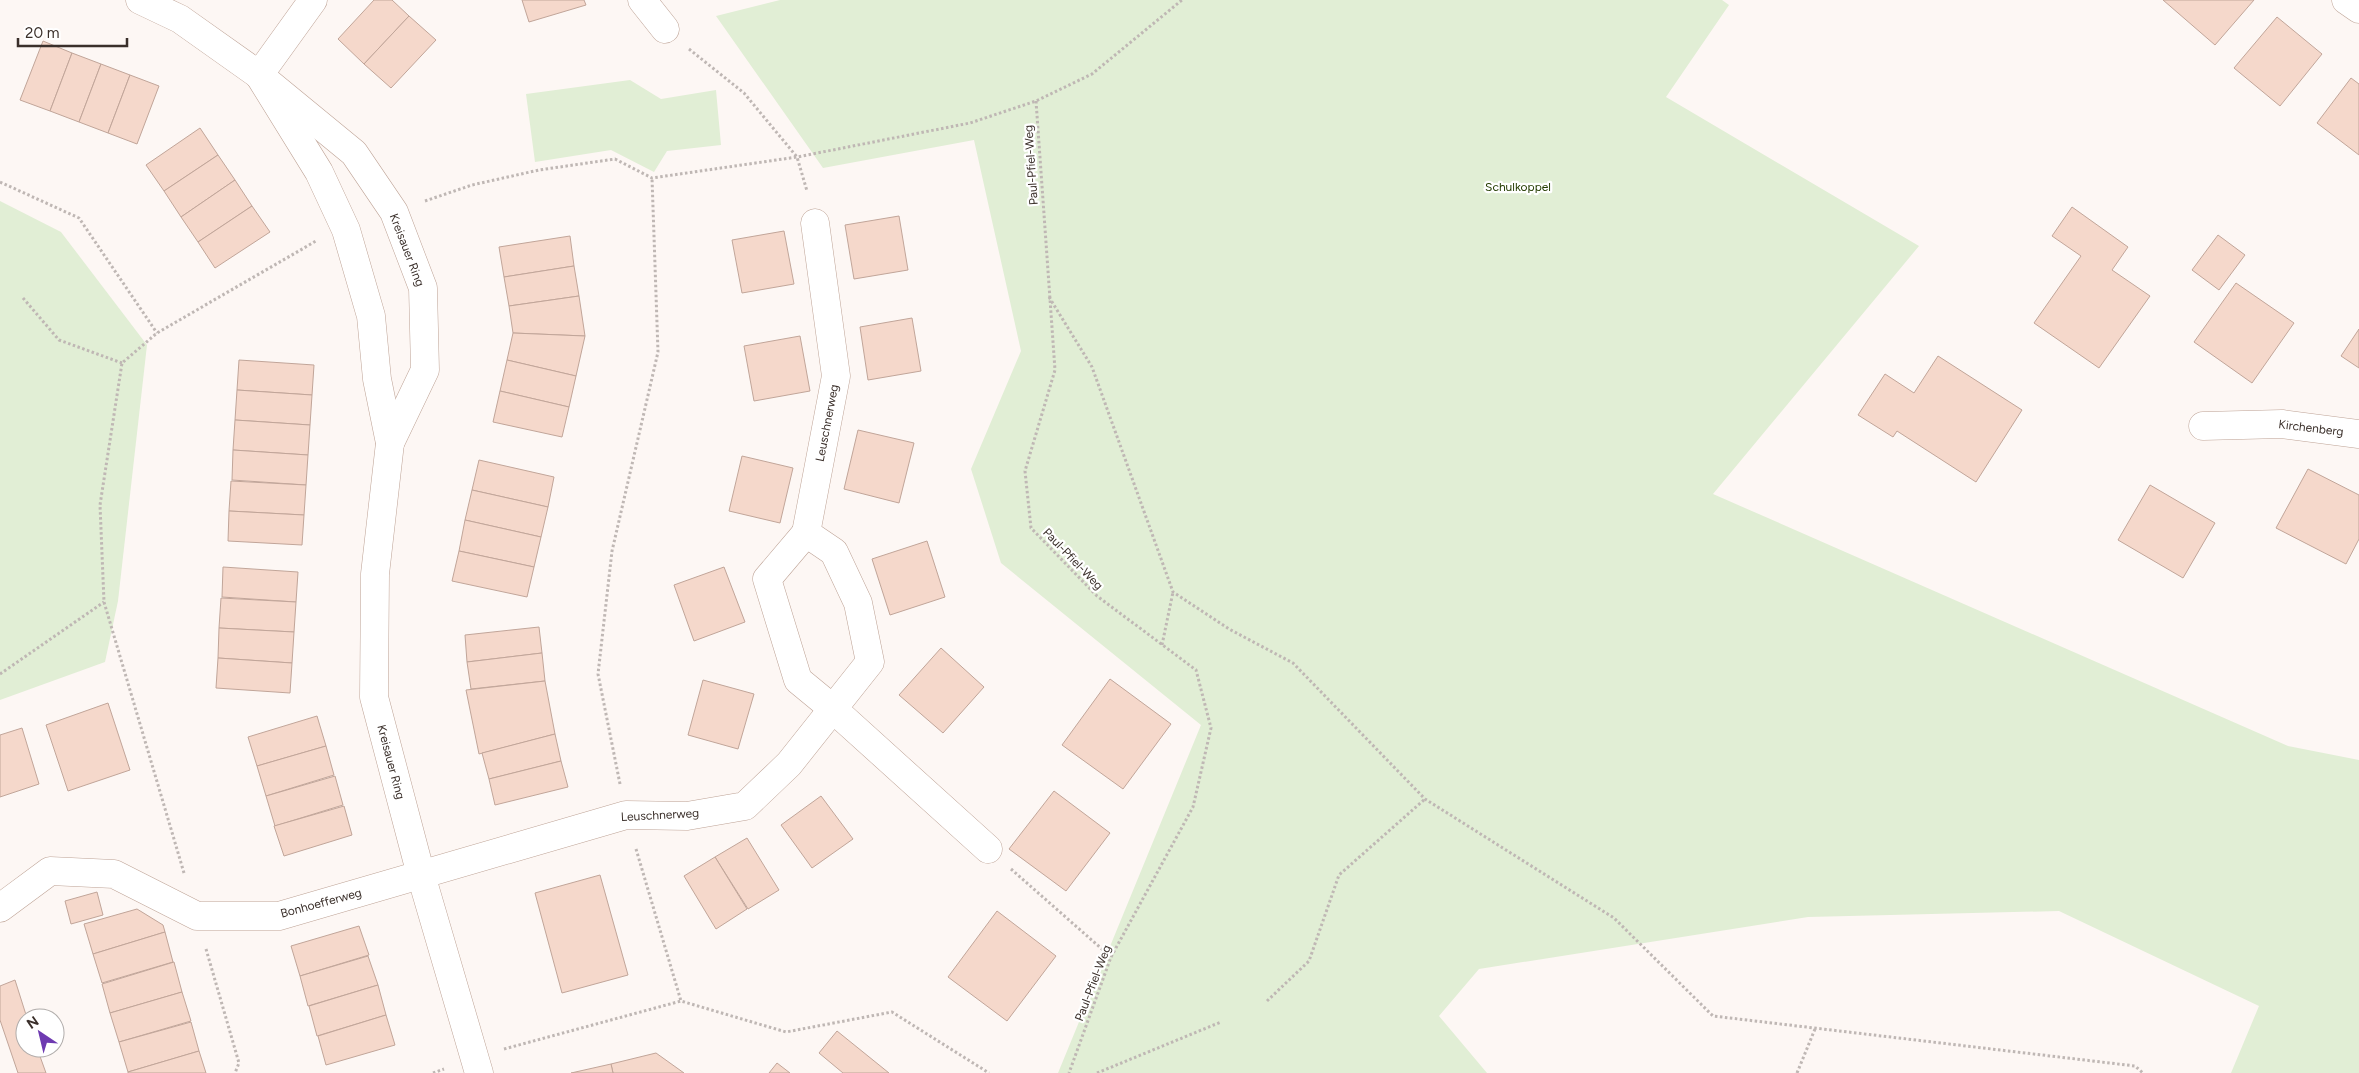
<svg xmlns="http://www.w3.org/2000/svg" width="2359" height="1073" font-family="Figtree,sans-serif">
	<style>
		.green { fill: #e1eed5 }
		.building { fill: #f5d8cb; stroke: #c1a599 }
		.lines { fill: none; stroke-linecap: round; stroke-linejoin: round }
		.street-casing { stroke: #bea396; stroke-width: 29 }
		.path { stroke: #bfb7b4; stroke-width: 3; stroke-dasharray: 2.5 2.5; stroke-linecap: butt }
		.street { stroke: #fff; stroke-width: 28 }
		.labels { text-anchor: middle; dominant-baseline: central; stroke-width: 4.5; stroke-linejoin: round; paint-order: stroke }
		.street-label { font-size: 12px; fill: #3a2f2a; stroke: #fff }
		.park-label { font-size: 12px; fill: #243c01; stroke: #fff }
	</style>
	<rect width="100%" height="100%" fill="#fdf7f4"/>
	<!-- green -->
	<g class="green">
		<path d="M780 0H1722L1729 5 1666 97 1919 246 1713 494 2288 746 2359 760V1073H2231L2259 1006 2059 911 1808 917 1479 969 1439 1016 1487 1073H1058L1201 725 1001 563 971 469 1021 351 974 140 823 168 716 16Z"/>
		<path d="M630 80 661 99 716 90 721 145 667 151 654 172 611 150 535 162 526 94Z"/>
		<path d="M0 201 61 232 147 345 118 601 105 662 0 700Z"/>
	</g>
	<!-- building -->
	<g class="building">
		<path d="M374 0H392L409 16 364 64 338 39Z"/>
		<path d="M522 0H584L586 5 529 22Z"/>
		<path d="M2163 0H2254L2215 45Z"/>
		<path d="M409 16 436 40 391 88 364 64Z"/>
		<path d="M2277 17 2322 54 2280 106 2234 68Z"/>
		<path d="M43 41 72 53 50 111 20 100Z"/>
		<path d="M72 53 101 64 79 122 50 111Z"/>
		<path d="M101 64 130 75 108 133 79 122Z"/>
		<path d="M130 75 159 86 137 144 108 133Z"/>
		<path d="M2351 78 2359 84V155L2317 123Z"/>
		<path d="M200 128 218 155 164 191 146 165Z"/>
		<path d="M218 155 235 180 181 217 164 191Z"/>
		<path d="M235 180 252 206 198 242 181 217Z"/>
		<path d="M252 206 270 232 215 268 198 242Z"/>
		<path d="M2072 207 2128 247 2112 270 2150 296 2099 368 2034 323 2081 256 2052 236Z"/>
		<path d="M899 216 908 270 854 279 845 225Z"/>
		<path d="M784 231 794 284 742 293 732 240Z"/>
		<path d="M2218 235 2245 255 2219 290 2192 270Z"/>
		<path d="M570 236 574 266 504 277 499 247Z"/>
		<path d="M574 266 579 296 509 306 504 277Z"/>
		<path d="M2236 283 2294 323 2252 383 2194 342Z"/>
		<path d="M579 296 585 336 513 333 509 306Z"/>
		<path d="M912 318 921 371 868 380 860 327Z"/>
		<path d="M2359 329V368L2341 356Z"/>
		<path d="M513 333 585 336 576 376 507 360Z"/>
		<path d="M800 336 810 391 754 401 744 346Z"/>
		<path d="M1938 356 2022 410 1976 482 1897 431 1893 437 1858 415 1885 374 1914 393Z"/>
		<path d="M239 360 314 365 312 395 237 390Z"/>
		<path d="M507 360 576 376 569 407 500 391Z"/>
		<path d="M237 390 312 395 310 425 235 420Z"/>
		<path d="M500 391 569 407 562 437 493 422Z"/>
		<path d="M235 420 310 425 308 455 233 450Z"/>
		<path d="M858 430 914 443 899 503 844 489Z"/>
		<path d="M233 450 308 455 306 485 232 480Z"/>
		<path d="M742 456 793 468 780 523 729 511Z"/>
		<path d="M479 460 554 477 548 507 472 490Z"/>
		<path d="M2308 469 2359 495V539L2346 564 2276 528Z"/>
		<path d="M231 481 306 485 304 515 229 511Z"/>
		<path d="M2150 485 2215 523 2183 578 2118 540Z"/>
		<path d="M472 490 548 507 541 537 465 520Z"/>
		<path d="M229 511 304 515 302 545 228 541Z"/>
		<path d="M465 520 541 537 534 567 459 551Z"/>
		<path d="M927 541 945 597 890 615 872 559Z"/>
		<path d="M459 551 534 567 527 597 452 581Z"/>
		<path d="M223 567 298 572 296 602 222 597Z"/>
		<path d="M724 567 745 622 694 641 674 585Z"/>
		<path d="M221 598 296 602 294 632 219 628Z"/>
		<path d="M539 627 542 653 467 662 465 635Z"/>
		<path d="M219 628 294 632 292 663 218 658Z"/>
		<path d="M941 648 984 687 943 733 899 695Z"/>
		<path d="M542 653 545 681 471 689 467 662Z"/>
		<path d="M218 658 292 663 290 693 216 688Z"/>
		<path d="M1110 679 1171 724 1123 789 1062 745Z"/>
		<path d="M703 680 754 694 738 749 688 735Z"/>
		<path d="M545 681 555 734 479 754 466 690Z"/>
		<path d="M108 703 130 770 68 791 46 725Z"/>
		<path d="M317 716 326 746 257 766 248 737Z"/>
		<path d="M22 728 39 784 0 797V735Z"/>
		<path d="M555 734 561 761 489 779 482 753Z"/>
		<path d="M326 746 334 775 266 796 257 766Z"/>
		<path d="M561 761 568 787 495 805 489 779Z"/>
		<path d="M335 776 343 805 275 826 266 796Z"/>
		<path d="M1054 791 1110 833 1066 891 1009 849Z"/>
		<path d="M821 796 853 839 812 868 781 825Z"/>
		<path d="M344 806 352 835 284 856 274 826Z"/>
		<path d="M747 838 779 890 748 909 715 857Z"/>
		<path d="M715 857 747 909 716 929 684 876Z"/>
		<path d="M600 875 628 975 562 993 535 893Z"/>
		<path d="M97 892 103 915 71 924 65 901Z"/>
		<path d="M137 909 163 925 165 932 93 954 84 924Z"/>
		<path d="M997 911 1056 956 1007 1021 948 977Z"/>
		<path d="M359 926 369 955 300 976 291 946Z"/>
		<path d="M165 932 173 962 102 983 93 954Z"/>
		<path d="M368 956 378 985 308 1006 300 976Z"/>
		<path d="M174 962 182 992 110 1013 102 984Z"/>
		<path d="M15 980 27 1018H25V1048H37L46 1073H18L0 1020V986Z"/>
		<path d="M378 985 386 1015 317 1036 309 1006Z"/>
		<path d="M182 992 191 1021 119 1042 110 1013Z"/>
		<path d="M386 1015 395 1045 326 1065 318 1036Z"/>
		<path d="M191 1022 199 1051 128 1072 119 1042Z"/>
		<path d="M837 1031 889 1073H843L819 1053Z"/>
		<path d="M199 1051 206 1073H128V1072Z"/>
		<path d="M656 1053 684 1073H613L611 1064Z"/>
		<path d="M777 1063 790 1073H769Z"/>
		<path d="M611 1064 613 1073H571Z"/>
	</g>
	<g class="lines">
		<defs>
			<g id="street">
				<path d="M140 0 180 19 259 75 354 153 394 212 423 288 425 370 390 443"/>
				<path d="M642 0 665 29"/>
				<path d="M2346 0 2359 9"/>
				<path d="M259 75 319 172 346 230 371 316 377 379 390 443 375 574 374 697 421 875 479 1073"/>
				<path d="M259 75 313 0"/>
				<path d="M2203 426 2282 424 2359 434"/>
				<path d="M806 533 767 579 798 680 832 708 988 849"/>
				<path d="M0 908 50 871 114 874 197 916H279L626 815 687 816 745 806 789 764 870 662 858 603 834 552 806 533 836 376 815 223"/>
			</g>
		</defs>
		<!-- street casing -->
		<use href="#street" class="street-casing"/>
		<!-- path -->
		<g class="path">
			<path d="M689 49 744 93 797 157 807 191"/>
			<path d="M1036 101 1055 370 1025 471 1031 528 1097 596 1196 670 1211 728 1193 807 1111 957 1069 1073"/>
			<path d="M0 182 79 218 157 333"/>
			<path d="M425 201 472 185 539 170 615 159 652 178 797 157 970 123 1036 101 1092 74 1182 0"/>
			<path d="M1049 297 1092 367 1173 592 1229 629 1293 663 1425 799 1614 918 1713 1016 2135 1066 2143 1073"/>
			<path d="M23 298 59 340 122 363"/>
			<path d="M1162 645 1173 592"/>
			<path d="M0 674 104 602"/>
			<path d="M620 784 598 674 612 551 658 352 652 178"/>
			<path d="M636 849 681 1001"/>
			<path d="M1011 869 1111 957"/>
			<path d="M184 873 104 602 100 505 122 363 157 333 316 241"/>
			<path d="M206 949 239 1063 235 1073"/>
			<path d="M1267 1001 1309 961 1339 875 1425 799"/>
			<path d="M504 1049 681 1001 786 1032 892 1012 989 1073"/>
			<path d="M433 1073 444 1069"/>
			<path d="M1097 1073 1221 1022"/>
			<path d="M1797 1073 1815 1029"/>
		</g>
		<!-- street -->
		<use href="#street" class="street"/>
	</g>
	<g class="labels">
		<!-- street labels -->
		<g class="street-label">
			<text transform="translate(1031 165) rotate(-94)">Paul-Pfiel-Weg</text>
			<text transform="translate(407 250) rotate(69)">Kreisauer Ring</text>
			<text transform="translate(827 423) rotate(-79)">Leuschnerweg</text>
			<text transform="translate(2311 428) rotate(7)">Kirchenberg</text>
			<text transform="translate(1073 559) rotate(46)">Paul-Pfiel-Weg</text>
			<text transform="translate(391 762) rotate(75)">Kreisauer Ring</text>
			<text transform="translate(660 815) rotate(-3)">Leuschnerweg</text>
			<text transform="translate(321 903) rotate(-15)">Bonhoefferweg</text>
			<text transform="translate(1093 983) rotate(-69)">Paul-Pfiel-Weg</text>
		</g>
		<!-- park labels -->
		<g class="park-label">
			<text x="1518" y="187">Schulkoppel</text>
		</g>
	</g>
	<!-- north arrow -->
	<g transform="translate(40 1033) rotate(325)"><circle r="24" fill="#ffffff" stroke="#b0acaa"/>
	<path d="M0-4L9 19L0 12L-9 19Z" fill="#6e3ab1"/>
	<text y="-8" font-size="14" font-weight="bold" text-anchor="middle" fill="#3a2f2a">N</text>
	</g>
	<!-- scale -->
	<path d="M18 38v8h109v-8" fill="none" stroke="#3a2f2a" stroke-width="2.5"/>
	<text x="25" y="38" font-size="15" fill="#3a2f2a" stroke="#ffffff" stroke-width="4" paint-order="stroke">20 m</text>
</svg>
